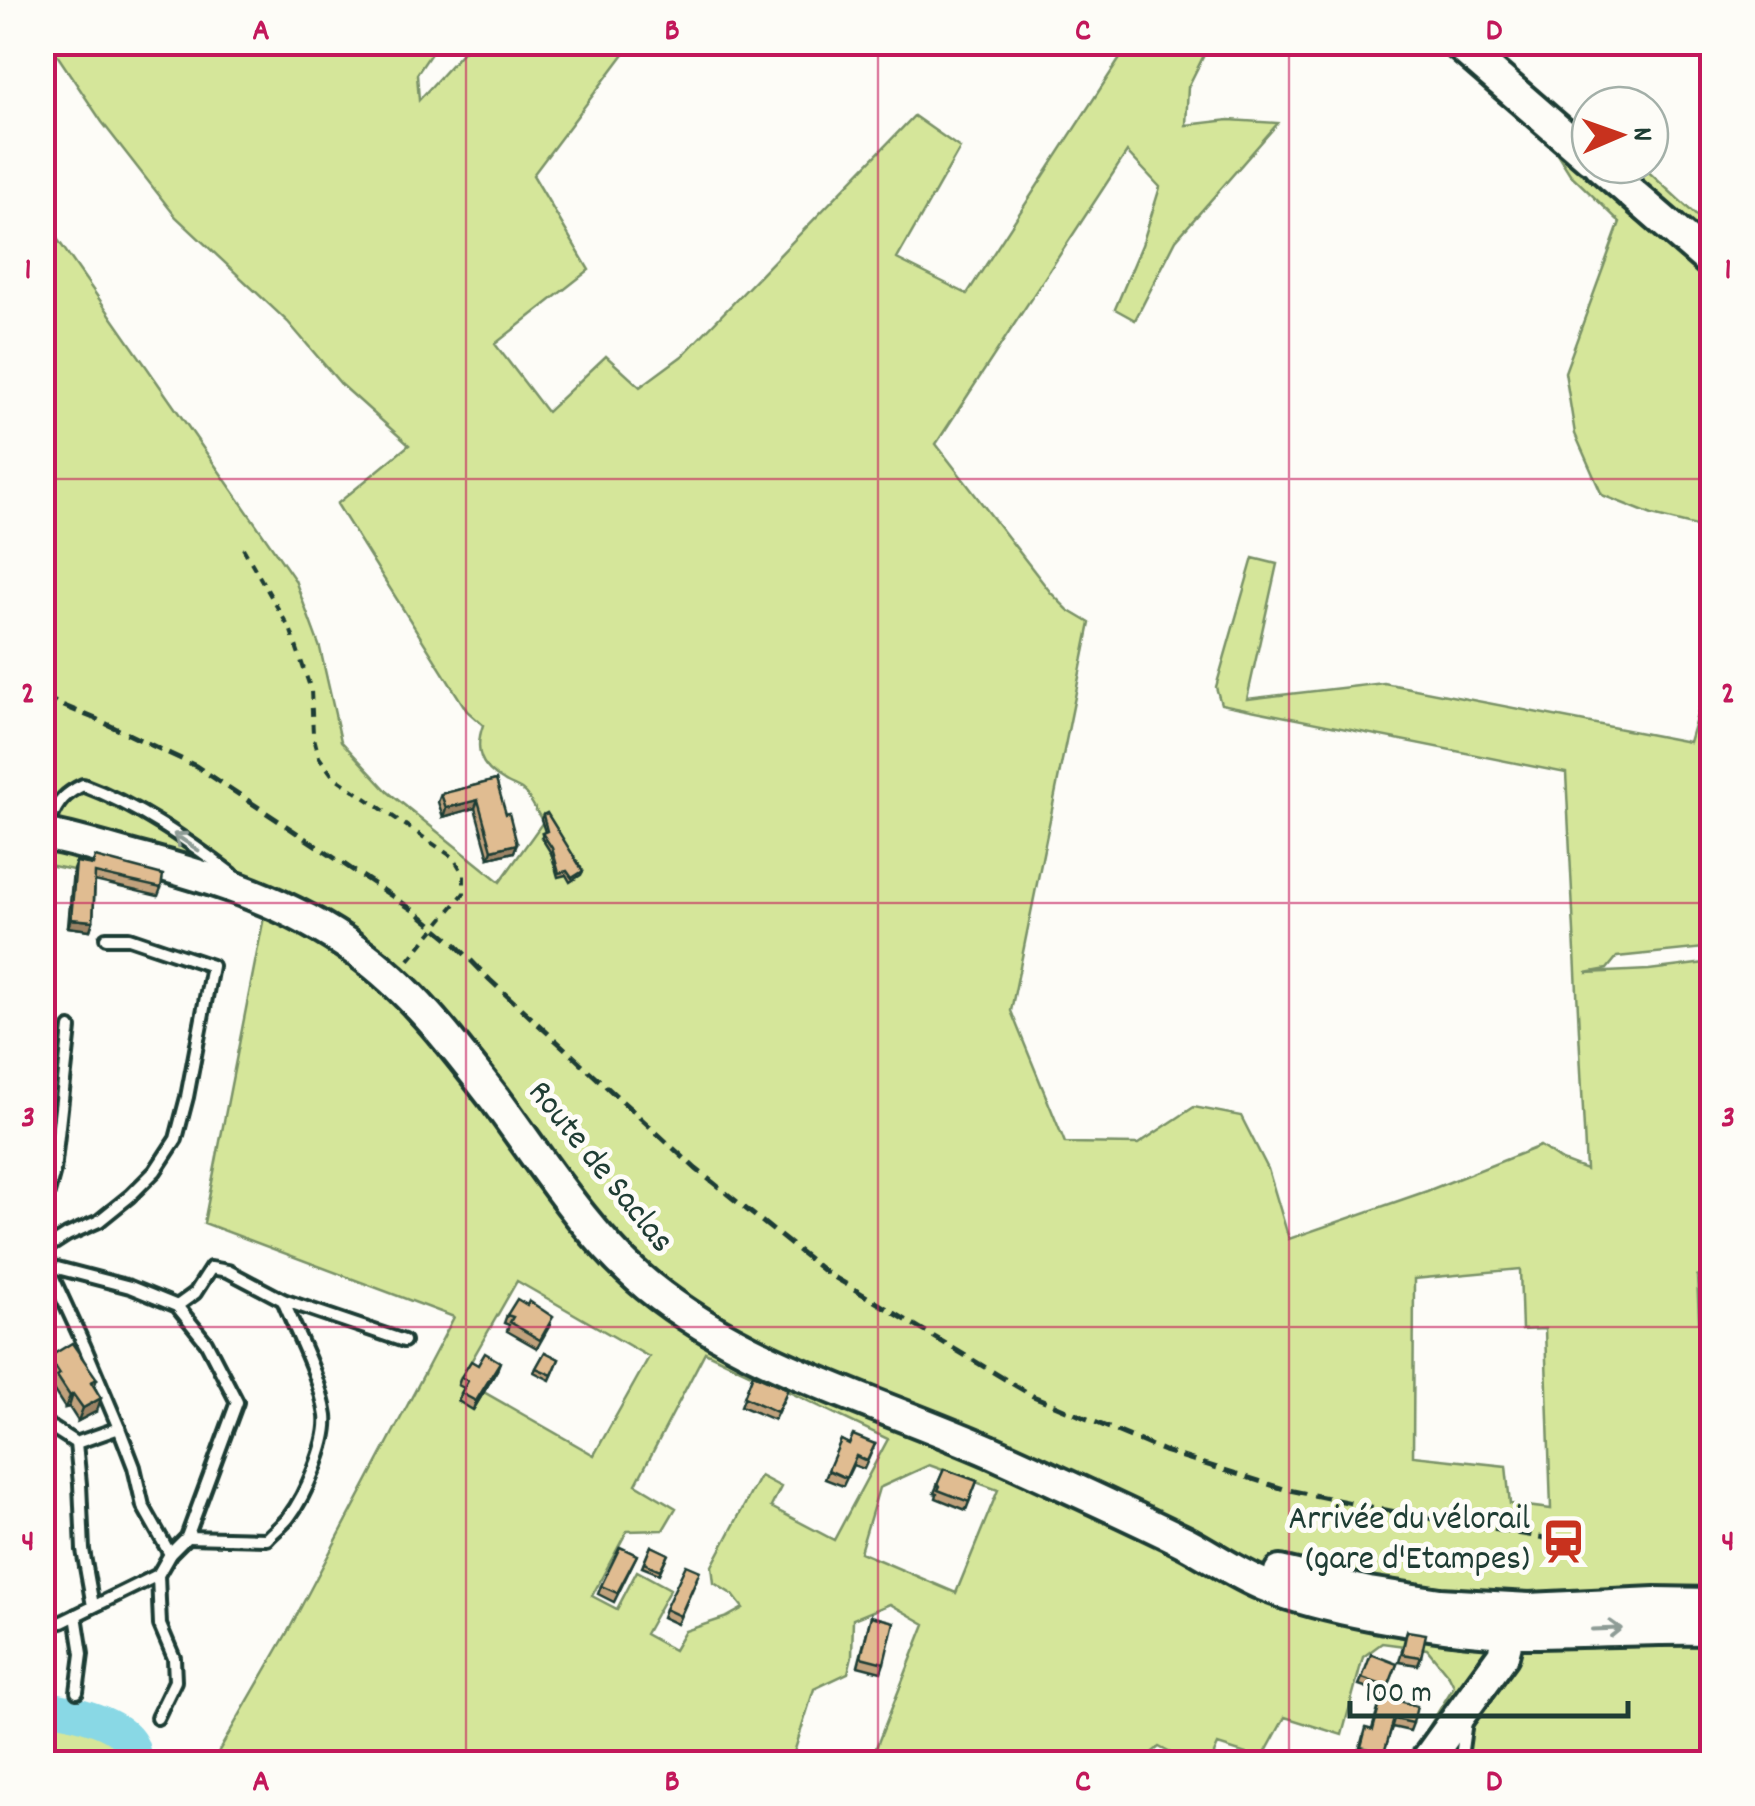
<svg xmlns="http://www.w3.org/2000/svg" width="1755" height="1806" font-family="Dekko,sans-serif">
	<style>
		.green { fill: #d5e69a; stroke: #7a9267; stroke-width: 2.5; fill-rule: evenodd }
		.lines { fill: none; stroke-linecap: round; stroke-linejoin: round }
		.river { stroke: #89d8e5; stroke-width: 32 }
		.lane-casing { stroke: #1f3d34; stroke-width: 18 }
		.secondary-casing { stroke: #1f3d34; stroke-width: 38 }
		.path { stroke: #1f3d34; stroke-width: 4; stroke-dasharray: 8 8; stroke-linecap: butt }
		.lane { stroke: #fdfcf7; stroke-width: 10 }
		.secondary { stroke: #fdfcf7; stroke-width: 30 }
		.rail { stroke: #1f3d34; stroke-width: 5; stroke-dasharray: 15 8; stroke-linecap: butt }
		.wall { fill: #c1a27d; stroke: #1f3d34; stroke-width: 2.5 }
		.shaded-wall { fill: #9d8466; stroke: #1f3d34; stroke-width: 2.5 }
		.building { fill: #e0bc91; stroke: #1f3d34; stroke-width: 2.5 }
		.oneway { stroke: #8e9c96 }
		.grid { fill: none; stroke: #c2185b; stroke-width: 2.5; stroke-opacity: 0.55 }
		.labels { text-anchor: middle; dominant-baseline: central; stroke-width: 10; stroke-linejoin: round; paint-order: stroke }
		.street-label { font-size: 35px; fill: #1f3d34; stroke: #fdfcf7 }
		.poi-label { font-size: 35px; fill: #1f3d34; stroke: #fdfcf7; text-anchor: end }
		.neatline { fill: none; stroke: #c2185b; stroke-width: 4 }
		.grid-label { font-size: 32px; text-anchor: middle; font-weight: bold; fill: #c2185b }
	</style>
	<rect width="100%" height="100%" fill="#fdfcf7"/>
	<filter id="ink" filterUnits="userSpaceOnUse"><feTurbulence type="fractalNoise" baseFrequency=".01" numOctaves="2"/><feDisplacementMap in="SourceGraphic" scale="20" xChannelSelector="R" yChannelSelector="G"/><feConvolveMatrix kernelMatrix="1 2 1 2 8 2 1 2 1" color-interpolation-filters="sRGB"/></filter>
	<g filter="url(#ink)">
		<!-- green -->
		<g class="green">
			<path d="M49 43H438L417 74 419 100 471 43H632L533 175 589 270 495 344 547 412 606 356 640 387 682 356 914 116 960 148 897 259 967 294 1130 43H1210L1188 87 1186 125 1229 120 1278 123 1176 240 1135 320 1115 309 1142 245 1160 187 1127 152 936 444 1051 593 1068 610 1090 623 1011 1011 1065 1143 1138 1144 1194 1107 1241 1116 1268 1169 1289 1239 1427 1191 1540 1146 1562 1161 1586 1170 1566 773 1221 704 1216 687 1253 558 1277 564 1247 699 1384 683 1689 742 1712 663V970L1710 971 1712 981V1271L1697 1276 1707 1491H1712V1763H1407L1454 1686 1449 1676 1427 1649 1382 1643 1363 1657 1342 1735 1285 1717 1262 1759 1218 1745 1210 1763H1190L1159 1747 1139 1763H870L925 1624 890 1604 853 1619 852 1656 848 1673 814 1689 791 1762 793 1763H212L291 1626 454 1317 204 1223 264 917 180 883 93 864 88 873 43 864 42 217 295 580 320 648 341 741 388 792 500 882 543 822C537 813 532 801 525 793 520 787 511 786 504 781 480 767 474 751 483 725L467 711 337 504 409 445 341 384 288 322 176 217 102 122ZM1704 948 1708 961 1705 963 1649 970 1586 973 1607 969 1617 957ZM1520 1269 1522 1330 1545 1329 1551 1509 1510 1504 1506 1466 1413 1456 1414 1279ZM517 1281 649 1357 594 1455 461 1379ZM705 1352 888 1439 834 1540 771 1507 781 1487 760 1476 712 1566 714 1583 733 1595 743 1608 727 1617 685 1631 674 1650 645 1634 670 1589 637 1571 617 1609 592 1596 627 1531 663 1530 676 1508 636 1484ZM929 1465 998 1490 956 1593 860 1552 879 1488Z"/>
			<path d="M1515 86 1590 130V165H1641L1712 230V530L1652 515 1602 495 1575 434 1565 372 1620 222 1570 174Z"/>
			<path d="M43 1706C68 1710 122 1719 133 1747 135 1752 135 1758 135 1763H43Z"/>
		</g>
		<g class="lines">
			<!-- river -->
			<path class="river" d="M42 1706C67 1710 122 1721 133 1747 135 1752 135 1758 135 1764"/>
			<defs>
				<g id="lane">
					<path d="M56 832 51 819C58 801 66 793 83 785 137 805 187 840 232 874"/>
					<path d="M42 1206 47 1197 54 1171 70 1028"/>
					<path d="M42 1251 67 1235 99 1221 130 1196 155 1171 176 1139 187 1097 212 966 129 938H106"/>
					<path d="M42 1264 130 1287 177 1306 206 1342 237 1402 187 1537 170 1554 158 1575 62 1622 42 1624"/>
					<path d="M47 1265 84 1345 119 1428"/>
					<path d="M177 1306 195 1293 211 1268 228 1271 283 1300 404 1341"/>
					<path d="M42 1421 76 1443 119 1428 134 1467 143 1506 170 1554"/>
					<path d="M76 1443 80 1484 83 1550 93 1606"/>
					<path d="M187 1537 267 1539C274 1531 283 1525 289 1517 305 1496 329 1442 326 1416 320 1376 298 1337 283 1300"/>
					<path d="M76 1615 82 1654 77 1692"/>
					<path d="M157 1718 175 1681 174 1658 160 1625 158 1575"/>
					<path d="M1460 1764 1466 1721"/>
				</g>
				<g id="secondary">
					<path d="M1456 42 1590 158"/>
					<path d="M1599 165 1712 263"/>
					<path d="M42 834C74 839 105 850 136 858 215 878 291 903 357 951 412 990 454 1046 495 1099 540 1160 589 1238 648 1286 751 1370 884 1403 1003 1457 1065 1485 1127 1513 1187 1543 1213 1557 1237 1574 1264 1585 1299 1599 1338 1608 1375 1615 1419 1623 1465 1630 1510 1632 1577 1633 1645 1627 1712 1629"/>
					<path d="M1280 1572 1369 1593 1440 1604 1529 1609 1655 1603 1712 1604"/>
					<path d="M1424 1764 1503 1655 1509 1632 1520 1618"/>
				</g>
			</defs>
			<!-- lane casing -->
			<use href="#lane" class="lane-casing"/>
			<!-- secondary casing -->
			<use href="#secondary" class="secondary-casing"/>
			<!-- path -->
			<path class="path" d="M243 548 291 631 311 690 313 734 319 757 333 776 454 858 464 875V893L408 961"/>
			<!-- lane -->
			<use href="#lane" class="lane"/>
			<!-- secondary -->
			<use href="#secondary" class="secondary"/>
			<!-- rail -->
			<path class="rail" d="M42 697 96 719 196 766 419 914 452 941 490 980 696 1169 824 1271 1033 1396 1164 1451 1284 1489 1410 1515 1563 1541"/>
		</g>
		<!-- wall -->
		<g class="wall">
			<path d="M496 780 514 852 489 858 475 808 443 817 438 802 441 794Z"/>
			<path d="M543 815 583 871 581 875 570 882 566 875 558 877 551 853 541 837 545 832 541 819Z"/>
			<path d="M95 857 161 888 158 896 95 881 93 921 90 930 68 927 73 870 76 862 92 865Z"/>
			<path d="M507 1315 550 1325 537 1348 507 1331 509 1325 504 1323Z"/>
			<path d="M545 1352 559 1359 550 1380 534 1372Z"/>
			<path d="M49 1357 97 1379 94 1387 97 1411 78 1421 69 1407 65 1408 52 1388 54 1384 44 1369Z"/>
			<path d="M478 1365 497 1370 473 1410 458 1401 464 1388 458 1385 461 1377Z"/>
			<path d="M753 1374 785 1397 774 1420 741 1406Z"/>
			<path d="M841 1440 849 1444H875L864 1469 853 1465 843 1486 825 1479Z"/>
			<path d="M944 1469 977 1481 966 1510 936 1498 937 1494 934 1493Z"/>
			<path d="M651 1546 668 1554 659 1574 642 1567Z"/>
			<path d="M637 1555 614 1602 598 1594 601 1586Z"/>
			<path d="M697 1579 677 1624 662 1617 665 1609Z"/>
			<path d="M871 1616 884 1663 881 1672 858 1666Z"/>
			<path d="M1407 1631 1421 1657 1418 1665 1399 1662Z"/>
			<path d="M1397 1664 1385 1694 1359 1685 1362 1678Z"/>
			<path d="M1382 1696 1413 1723 1410 1731 1392 1727 1381 1761 1358 1755 1363 1736 1372 1729Z"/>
		</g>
		<!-- shaded-wall -->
		<g class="shaded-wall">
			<path d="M478 800 475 808 443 817 446 808Z"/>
			<path d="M517 844 514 852 489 858 492 850Z"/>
			<path d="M71 919 93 921 90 930 68 927Z"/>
			<path d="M500 1362 497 1370 473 1410 476 1401Z"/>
			<path d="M73 1394 69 1407 65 1408 70 1396Z"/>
			<path d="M101 1398 97 1411 78 1421 83 1408Z"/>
		</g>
		<!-- building -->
		<g class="building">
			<path d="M496 780 506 814 509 813 517 844 492 850 478 800 446 808 441 794Z"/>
			<path d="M547 813 583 871 572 878 567 871 559 873 552 848 542 833 547 831 543 815Z"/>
			<path d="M95 857 163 875 161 888 95 873 93 921 71 919 76 862 93 865Z"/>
			<path d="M517 1299 527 1305 529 1301 553 1317 540 1340 510 1322 513 1317 507 1315Z"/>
			<path d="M72 1343 97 1379 91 1382 101 1398 83 1408 73 1394 70 1396 57 1376 60 1374 49 1357Z"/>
			<path d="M545 1352 559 1359 552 1375 536 1368Z"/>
			<path d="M485 1353 500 1362 476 1401 461 1393 468 1381 461 1377 471 1361 478 1365Z"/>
			<path d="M753 1374 788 1389 777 1412 744 1397Z"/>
			<path d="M853 1435 875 1444 867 1461 856 1456 846 1478 828 1470 841 1440 849 1444Z"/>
			<path d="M944 1469 977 1481 969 1502 938 1490 940 1486 937 1485Z"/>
			<path d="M651 1546 668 1554 660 1570 644 1563Z"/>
			<path d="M620 1547 637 1555 617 1593 601 1586Z"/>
			<path d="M686 1565 700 1571 680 1616 665 1609Z"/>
			<path d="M871 1616 894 1622 884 1663 861 1657Z"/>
			<path d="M1407 1631 1426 1634 1421 1657 1402 1654Z"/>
			<path d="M1371 1654 1397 1664 1388 1687 1362 1678Z"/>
			<path d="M1382 1696 1417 1706 1413 1723 1394 1719 1384 1753 1361 1747 1366 1728 1373 1730Z"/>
		</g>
		<!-- one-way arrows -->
		<defs><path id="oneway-shaft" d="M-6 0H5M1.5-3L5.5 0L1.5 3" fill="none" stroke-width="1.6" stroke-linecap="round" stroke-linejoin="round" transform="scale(2.5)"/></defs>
		<g class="oneway">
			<use href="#oneway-shaft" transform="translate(186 842) rotate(-146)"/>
			<use href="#oneway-shaft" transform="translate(1607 1629) rotate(-2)"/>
		</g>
	</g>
	<!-- grid -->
	<path class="grid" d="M466 42V1764M878 42V1764M1289 42V1764M42 479H1712M42 903H1712M42 1327H1712"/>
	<!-- icons -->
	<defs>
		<symbol id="station-bare" viewBox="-9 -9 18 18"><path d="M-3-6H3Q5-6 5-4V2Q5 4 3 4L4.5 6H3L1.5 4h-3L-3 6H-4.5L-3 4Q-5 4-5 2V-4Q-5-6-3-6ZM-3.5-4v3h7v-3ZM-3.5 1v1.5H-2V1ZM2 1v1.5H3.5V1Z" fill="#c8321e" stroke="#fdfcf7" stroke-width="2.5" paint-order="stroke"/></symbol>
	</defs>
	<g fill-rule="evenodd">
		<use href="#station-bare" x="1532" y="1510" width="63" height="63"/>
	</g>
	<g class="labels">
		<!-- street labels -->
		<g class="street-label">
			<text transform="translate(599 1168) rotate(51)">Route de Saclas</text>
		</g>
		<!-- poi labels -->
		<g class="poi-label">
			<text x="1530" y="1521">Arrivée du vélorail<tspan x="1530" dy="40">(gare d'Etampes)</tspan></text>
		</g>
	</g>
	<!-- margin -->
	<rect width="1755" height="1806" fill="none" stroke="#fdfcf7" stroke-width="110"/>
	<!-- north arrow -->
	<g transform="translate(1620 135) rotate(88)"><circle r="48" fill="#fdfcf7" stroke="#a4b0a9" stroke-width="2.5"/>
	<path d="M0-8L18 38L0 25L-18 38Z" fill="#c8321e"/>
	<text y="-15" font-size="28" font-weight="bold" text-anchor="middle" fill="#1f3d34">N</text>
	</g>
	<!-- scale -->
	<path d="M1350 1701v15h278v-15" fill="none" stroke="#1f3d34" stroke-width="5"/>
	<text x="1365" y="1701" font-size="30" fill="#1f3d34" stroke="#fdfcf7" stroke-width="8" paint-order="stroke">100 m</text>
	<rect x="55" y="55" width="1645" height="1696" class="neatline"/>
	<g class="grid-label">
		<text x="261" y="39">A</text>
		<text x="672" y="39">B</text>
		<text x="1083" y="39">C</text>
		<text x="1494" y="39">D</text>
		<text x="28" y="278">1</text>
		<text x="1728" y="278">1</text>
		<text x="28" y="702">2</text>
		<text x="1728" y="702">2</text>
		<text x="28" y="1126">3</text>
		<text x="1728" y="1126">3</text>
		<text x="28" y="1550">4</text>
		<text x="1728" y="1550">4</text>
		<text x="261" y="1790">A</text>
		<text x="672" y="1790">B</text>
		<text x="1083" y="1790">C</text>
		<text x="1494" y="1790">D</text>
	</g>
</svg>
